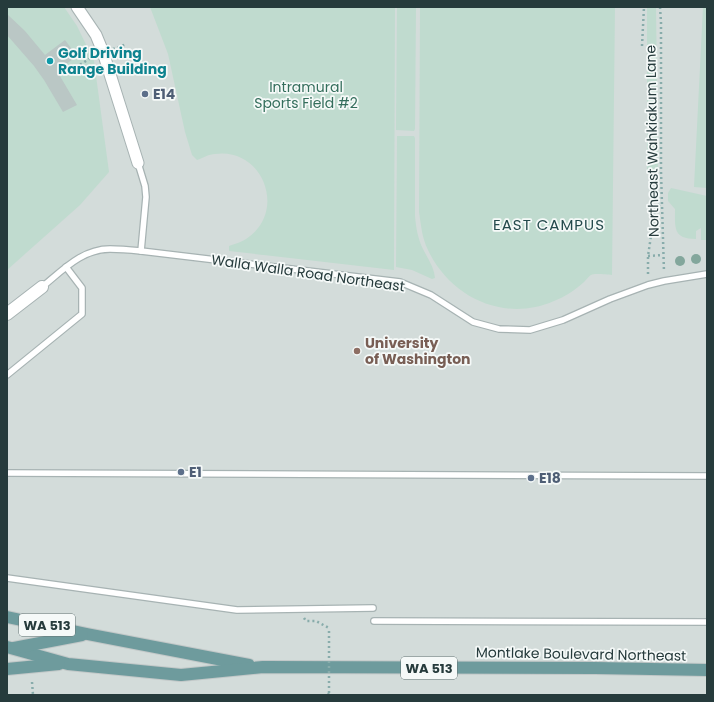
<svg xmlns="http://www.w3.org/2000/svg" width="714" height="702" font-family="Poppins,sans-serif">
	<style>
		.built { fill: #d3dcda }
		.green { fill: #c0dbcf }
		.building { fill: #bac7c5 }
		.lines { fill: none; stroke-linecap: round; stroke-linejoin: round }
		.service-casing { stroke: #a7b3b3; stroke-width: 8 }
		.minor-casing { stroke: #a7b3b3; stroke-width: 13 }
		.tertiary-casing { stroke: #a7b3b3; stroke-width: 14 }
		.primary-casing { stroke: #c2c8c8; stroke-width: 14 }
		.path { stroke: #88acab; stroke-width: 2.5; stroke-dasharray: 2 3; stroke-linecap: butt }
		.service { stroke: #fff; stroke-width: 5.5 }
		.minor { stroke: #fff; stroke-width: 11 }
		.tertiary { stroke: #fff; stroke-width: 12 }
		.primary { stroke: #6e9b9d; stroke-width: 12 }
		.path-bridge { stroke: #88acab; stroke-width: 2.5; stroke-dasharray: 2 3; stroke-linecap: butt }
		.tree { fill: #83a79c }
		.culture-dot { fill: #0f9aa8; stroke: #f5f9f8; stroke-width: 1.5 }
		.service-dot { fill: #5c6f8a; stroke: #f5f9f8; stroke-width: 1.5 }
		.education-dot { fill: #8d6e63; stroke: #f5f9f8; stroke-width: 1.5 }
		.labels { text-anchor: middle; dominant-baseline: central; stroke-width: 3.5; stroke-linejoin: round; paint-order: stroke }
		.shield { fill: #f5f9f8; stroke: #647474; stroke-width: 1 }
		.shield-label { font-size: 13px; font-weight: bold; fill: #263b3c }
		.culture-label { font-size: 14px; font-weight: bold; fill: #0d838f; stroke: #f5f9f8; text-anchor: start }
		.park-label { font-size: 14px; fill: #346e5c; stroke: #f5f9f8 }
		.service-label { font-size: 14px; font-weight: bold; fill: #4e5e75; stroke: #f5f9f8; text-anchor: start }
		.street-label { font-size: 14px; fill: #263b3c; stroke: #f5f9f8 }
		.education-label { font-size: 14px; font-weight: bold; fill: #785e54; stroke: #f5f9f8; text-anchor: start }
		.neighbourhood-label { font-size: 15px; letter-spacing: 1px; fill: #244a4c; stroke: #f5f9f8 }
	</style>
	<rect width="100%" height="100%" fill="#e4eceb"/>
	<!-- built -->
	<rect class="built" x="7" y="7" width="700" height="688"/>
	<!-- green -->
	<g class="green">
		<path d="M7 7H64L77 26 94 61 109 172 80 205 7 270Z"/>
		<path d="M150 7H395L394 270 229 251V246C234 244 242 242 246 239 288 212 263 147 215 154 209 154 203 158 197 160L192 155 185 132 168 54Z"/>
		<path d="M397 7H416L415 129 414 131 396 130Z"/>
		<path d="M420 7H615L612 275C607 275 595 273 591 275 589 276 586 280 584 282 575 290 565 297 554 301 504 323 450 297 428 250 422 238 421 225 419 212Z"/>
		<path d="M647 7H656L658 174H647Z"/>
		<path d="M703 7H707V188L694 187Z"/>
		<path d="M397 136H414L415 138V216C416 228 418 239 423 249 428 259 434 267 435 278L432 279 412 270 396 267Z"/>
		<path d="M671 188 707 196V240H701V228L696 231V239C673 239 675 228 675 209L668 201V193Z"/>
	</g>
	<!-- building -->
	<path class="building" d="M7 14 25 31 45 55 65 40 77 56 57 71 77 105 63 112 44 80 34 66 7 35Z"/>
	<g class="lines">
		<defs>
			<g id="service">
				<path d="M138 163 145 186 146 197 141 251"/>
				<path d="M42 287C63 270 82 249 110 249 121 249 131 250 141 251L400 282 431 295 473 322 499 329 530 330 563 320 610 299 648 285 664 281 707 274"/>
				<path d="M7 375 82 314V288L66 267"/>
				<path d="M7 473 707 476"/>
				<path d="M7 578 237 610 373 608"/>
				<path d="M374 621 707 622"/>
			</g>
			<path id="minor" d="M77 7 96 35 103 52 138 163"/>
			<path id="tertiary" d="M7 314 42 287"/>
			<g id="primary">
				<path d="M7 617 87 634 249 665"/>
				<path d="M7 647 68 664 181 675 263 667 595 668 707 670"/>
				<path d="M14 648 82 635"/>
				<path d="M7 669 59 664"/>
			</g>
		</defs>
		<!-- service casing -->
		<use href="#service" class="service-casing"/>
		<!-- minor casing -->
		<use href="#minor" class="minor-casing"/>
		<!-- tertiary casing -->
		<use href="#tertiary" class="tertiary-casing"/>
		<!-- primary casing -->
		<use href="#primary" class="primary-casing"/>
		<!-- path -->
		<g class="path">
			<path d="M660 7 661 22V171L664 272"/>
			<path d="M642 46 644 7"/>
			<path d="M113 49 127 44"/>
			<path d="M61 68 65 74 94 56"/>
			<path d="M648 256 663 255"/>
			<path d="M648 274V256L655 209 661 203"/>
			<path d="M304 618 306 621H316L329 628"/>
			<path d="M32 682 33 695"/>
			<path d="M328 695 329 693"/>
		</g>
		<!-- service -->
		<use href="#service" class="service"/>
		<!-- minor -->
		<use href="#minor" class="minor"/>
		<!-- tertiary -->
		<use href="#tertiary" class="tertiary"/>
		<!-- primary -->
		<use href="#primary" class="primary"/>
		<!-- path-bridge -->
		<path class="path-bridge" d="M329 693V628"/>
	</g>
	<!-- trees -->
	<g class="tree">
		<circle cx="696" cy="259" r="5"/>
		<circle cx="680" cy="261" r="5"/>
	</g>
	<!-- markers -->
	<circle class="culture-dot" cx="50" cy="61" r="4"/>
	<g class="service-dot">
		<circle cx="145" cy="94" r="4"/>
		<circle cx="181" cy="472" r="4"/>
		<circle cx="531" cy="478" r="4"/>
	</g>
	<circle class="education-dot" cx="357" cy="351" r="4"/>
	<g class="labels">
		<!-- shield labels -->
		<g class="shield">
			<rect x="19" y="614" width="56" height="22" rx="3"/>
			<rect x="401" y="657" width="56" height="22" rx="3"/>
		</g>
		<g class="shield-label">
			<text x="47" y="625">WA 513</text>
			<text x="429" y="668">WA 513</text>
		</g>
		<!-- culture labels -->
		<g class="culture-label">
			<text x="58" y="53">Golf Driving<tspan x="58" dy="16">Range Building</tspan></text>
		</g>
		<!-- park labels -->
		<g class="park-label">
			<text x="306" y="87">Intramural<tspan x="306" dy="16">Sports Field #2</tspan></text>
		</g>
		<!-- service labels -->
		<g class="service-label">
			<text x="153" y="94">E14</text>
			<text x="189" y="472">E1</text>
			<text x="539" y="478">E18</text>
		</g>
		<!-- street labels -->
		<g class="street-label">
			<text transform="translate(652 141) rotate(-91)">Northeast Wahkiakum Lane</text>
			<text transform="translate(308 273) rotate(8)">Walla Walla Road Northeast</text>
			<text transform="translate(581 654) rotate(1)">Montlake Boulevard Northeast</text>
		</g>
		<!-- education labels -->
		<g class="education-label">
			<text x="365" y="343">University<tspan x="365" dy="16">of Washington</tspan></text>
		</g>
		<!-- neighbourhood labels -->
		<g class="neighbourhood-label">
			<text x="549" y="224">EAST CAMPUS</text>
		</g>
	</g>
	<!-- border -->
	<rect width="714" height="702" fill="none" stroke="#263b3c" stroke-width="16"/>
</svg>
